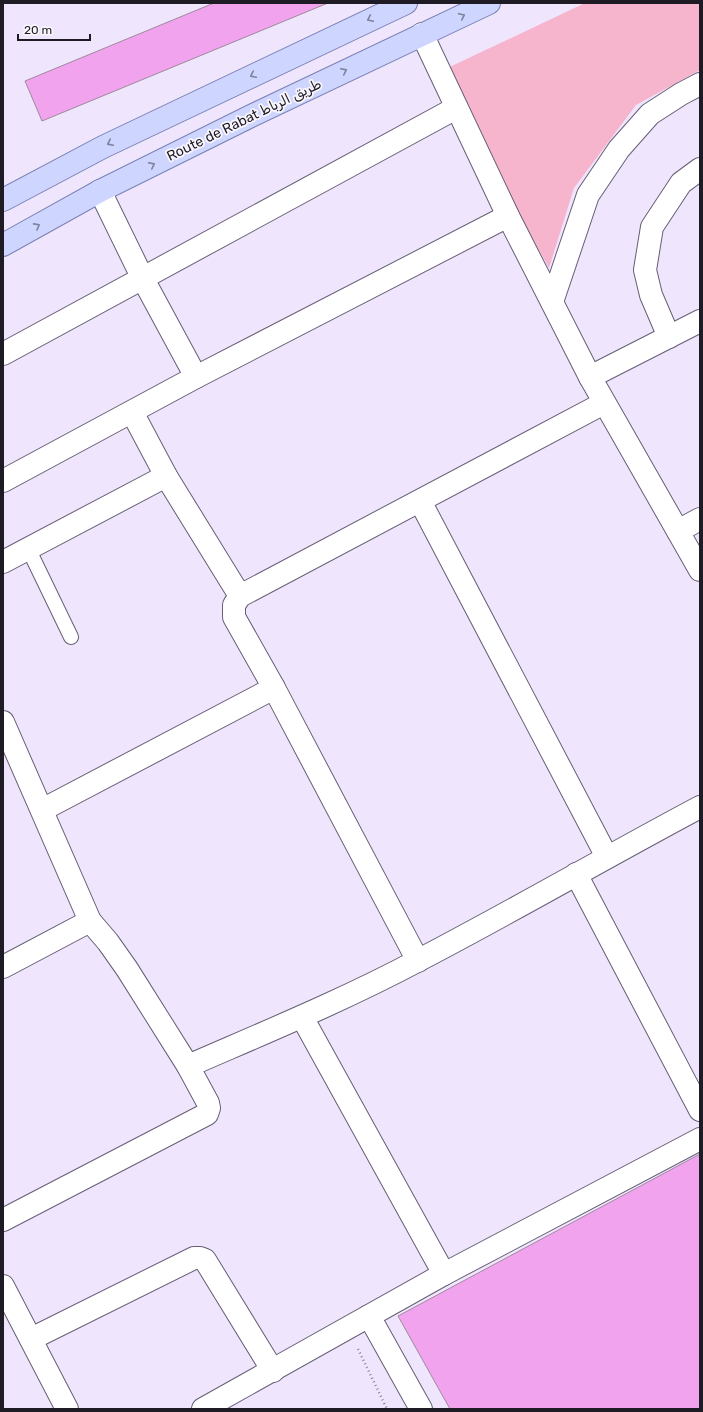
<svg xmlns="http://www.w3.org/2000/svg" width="703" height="1412" font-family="Rubik,'Noto Naskh Arabic',sans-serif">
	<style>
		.green { fill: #f6b4cd }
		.building { fill: #f1a4ed; stroke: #9e899d }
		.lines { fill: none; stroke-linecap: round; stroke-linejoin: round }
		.service-casing { stroke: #675e75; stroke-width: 16 }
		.minor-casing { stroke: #675e75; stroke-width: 24 }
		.primary-casing { stroke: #7b82b3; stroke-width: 24 }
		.path { stroke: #8a8494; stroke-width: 2.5; stroke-dasharray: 1 3; stroke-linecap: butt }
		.service { stroke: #fff; stroke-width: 14 }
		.minor { stroke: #fff; stroke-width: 22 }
		.primary { stroke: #ced5ff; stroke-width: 22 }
		.oneway { stroke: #7f819d }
		.labels { text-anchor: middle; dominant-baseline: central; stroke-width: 3.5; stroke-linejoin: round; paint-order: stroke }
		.street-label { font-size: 14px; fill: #1f1b25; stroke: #f9f7fd }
	</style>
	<rect width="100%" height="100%" fill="#efe6fd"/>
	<!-- green -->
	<path class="green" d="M585 3H700V70L636 105 574 188 549 268 439 72Z"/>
	<!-- building -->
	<g class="building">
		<path d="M214 3H328L42 121 25 81Z"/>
		<path d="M700 1154V1409H450L398 1316Z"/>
	</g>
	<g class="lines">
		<defs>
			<path id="service" d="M28 548 71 637"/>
			<g id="minor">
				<path d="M422 34 508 216 590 377 700 570"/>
				<path d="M100 191 143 279 196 377"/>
				<path d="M552 302 588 195 619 149 650 114 681 94 700 84"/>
				<path d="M669 337 651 295 645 270 652 227 681 183 700 169"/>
				<path d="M3 354 456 108"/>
				<path d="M590 377 700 321"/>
				<path d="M132 412 166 476 240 596"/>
				<path d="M3 481 196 377 508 216"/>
				<path d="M420 501 607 857"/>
				<path d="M678 531 700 519"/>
				<path d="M3 562 166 476"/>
				<path d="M3 722 90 921 108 942 127 969 188 1066 208 1103 209 1108 207 1114 3 1220"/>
				<path d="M42 810 274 688"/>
				<path d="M576 874 700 1110"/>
				<path d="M418 961 274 688 234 617V605L240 596 604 403"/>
				<path d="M3 967 90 921"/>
				<path d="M302 1017 444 1274"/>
				<path d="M188 1066C266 1032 344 1000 419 960 513 911 606 857 700 807"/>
				<path d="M3 1286 67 1409"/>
				<path d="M369 1316 421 1409"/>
				<path d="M31 1339 194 1258H200L205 1260 273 1371"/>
				<path d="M203 1409 444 1274 700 1139"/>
			</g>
			<g id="primary">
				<path d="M3 200 103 147 406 3"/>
				<path d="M3 245 100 191 251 116 489 3"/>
			</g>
		</defs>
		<!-- service casing -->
		<use href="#service" class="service-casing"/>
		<!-- minor casing -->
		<use href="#minor" class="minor-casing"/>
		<!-- primary casing -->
		<use href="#primary" class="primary-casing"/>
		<!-- path -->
		<path class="path" d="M358 1349 387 1409"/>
		<!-- service -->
		<use href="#service" class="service"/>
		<!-- minor -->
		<use href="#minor" class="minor"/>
		<!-- primary -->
		<use href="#primary" class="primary"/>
	</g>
	<!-- one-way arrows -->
	<defs><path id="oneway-chevron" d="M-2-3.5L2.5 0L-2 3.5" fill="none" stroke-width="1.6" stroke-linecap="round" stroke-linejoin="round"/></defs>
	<g class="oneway">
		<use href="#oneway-chevron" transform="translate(462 16) rotate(-25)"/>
		<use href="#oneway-chevron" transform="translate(370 19) rotate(155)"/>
		<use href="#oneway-chevron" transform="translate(344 71) rotate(-26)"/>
		<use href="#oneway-chevron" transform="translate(253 75) rotate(154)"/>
		<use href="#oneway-chevron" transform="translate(110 143) rotate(154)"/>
		<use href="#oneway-chevron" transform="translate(152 165) rotate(-27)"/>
		<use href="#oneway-chevron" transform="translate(37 226) rotate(-29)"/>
	</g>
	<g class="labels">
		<!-- street labels -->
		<g class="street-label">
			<text transform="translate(244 120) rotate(-26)">Route de Rabat طريق الرباط</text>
		</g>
	</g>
	<!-- border -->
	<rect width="703" height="1412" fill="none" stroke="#1f1b25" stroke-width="8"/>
	<!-- scale -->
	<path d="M18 34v6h72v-6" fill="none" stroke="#1f1b25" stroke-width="2"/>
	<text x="24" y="34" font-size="12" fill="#1f1b25" stroke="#f9f7fd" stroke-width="3" paint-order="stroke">20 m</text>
</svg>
